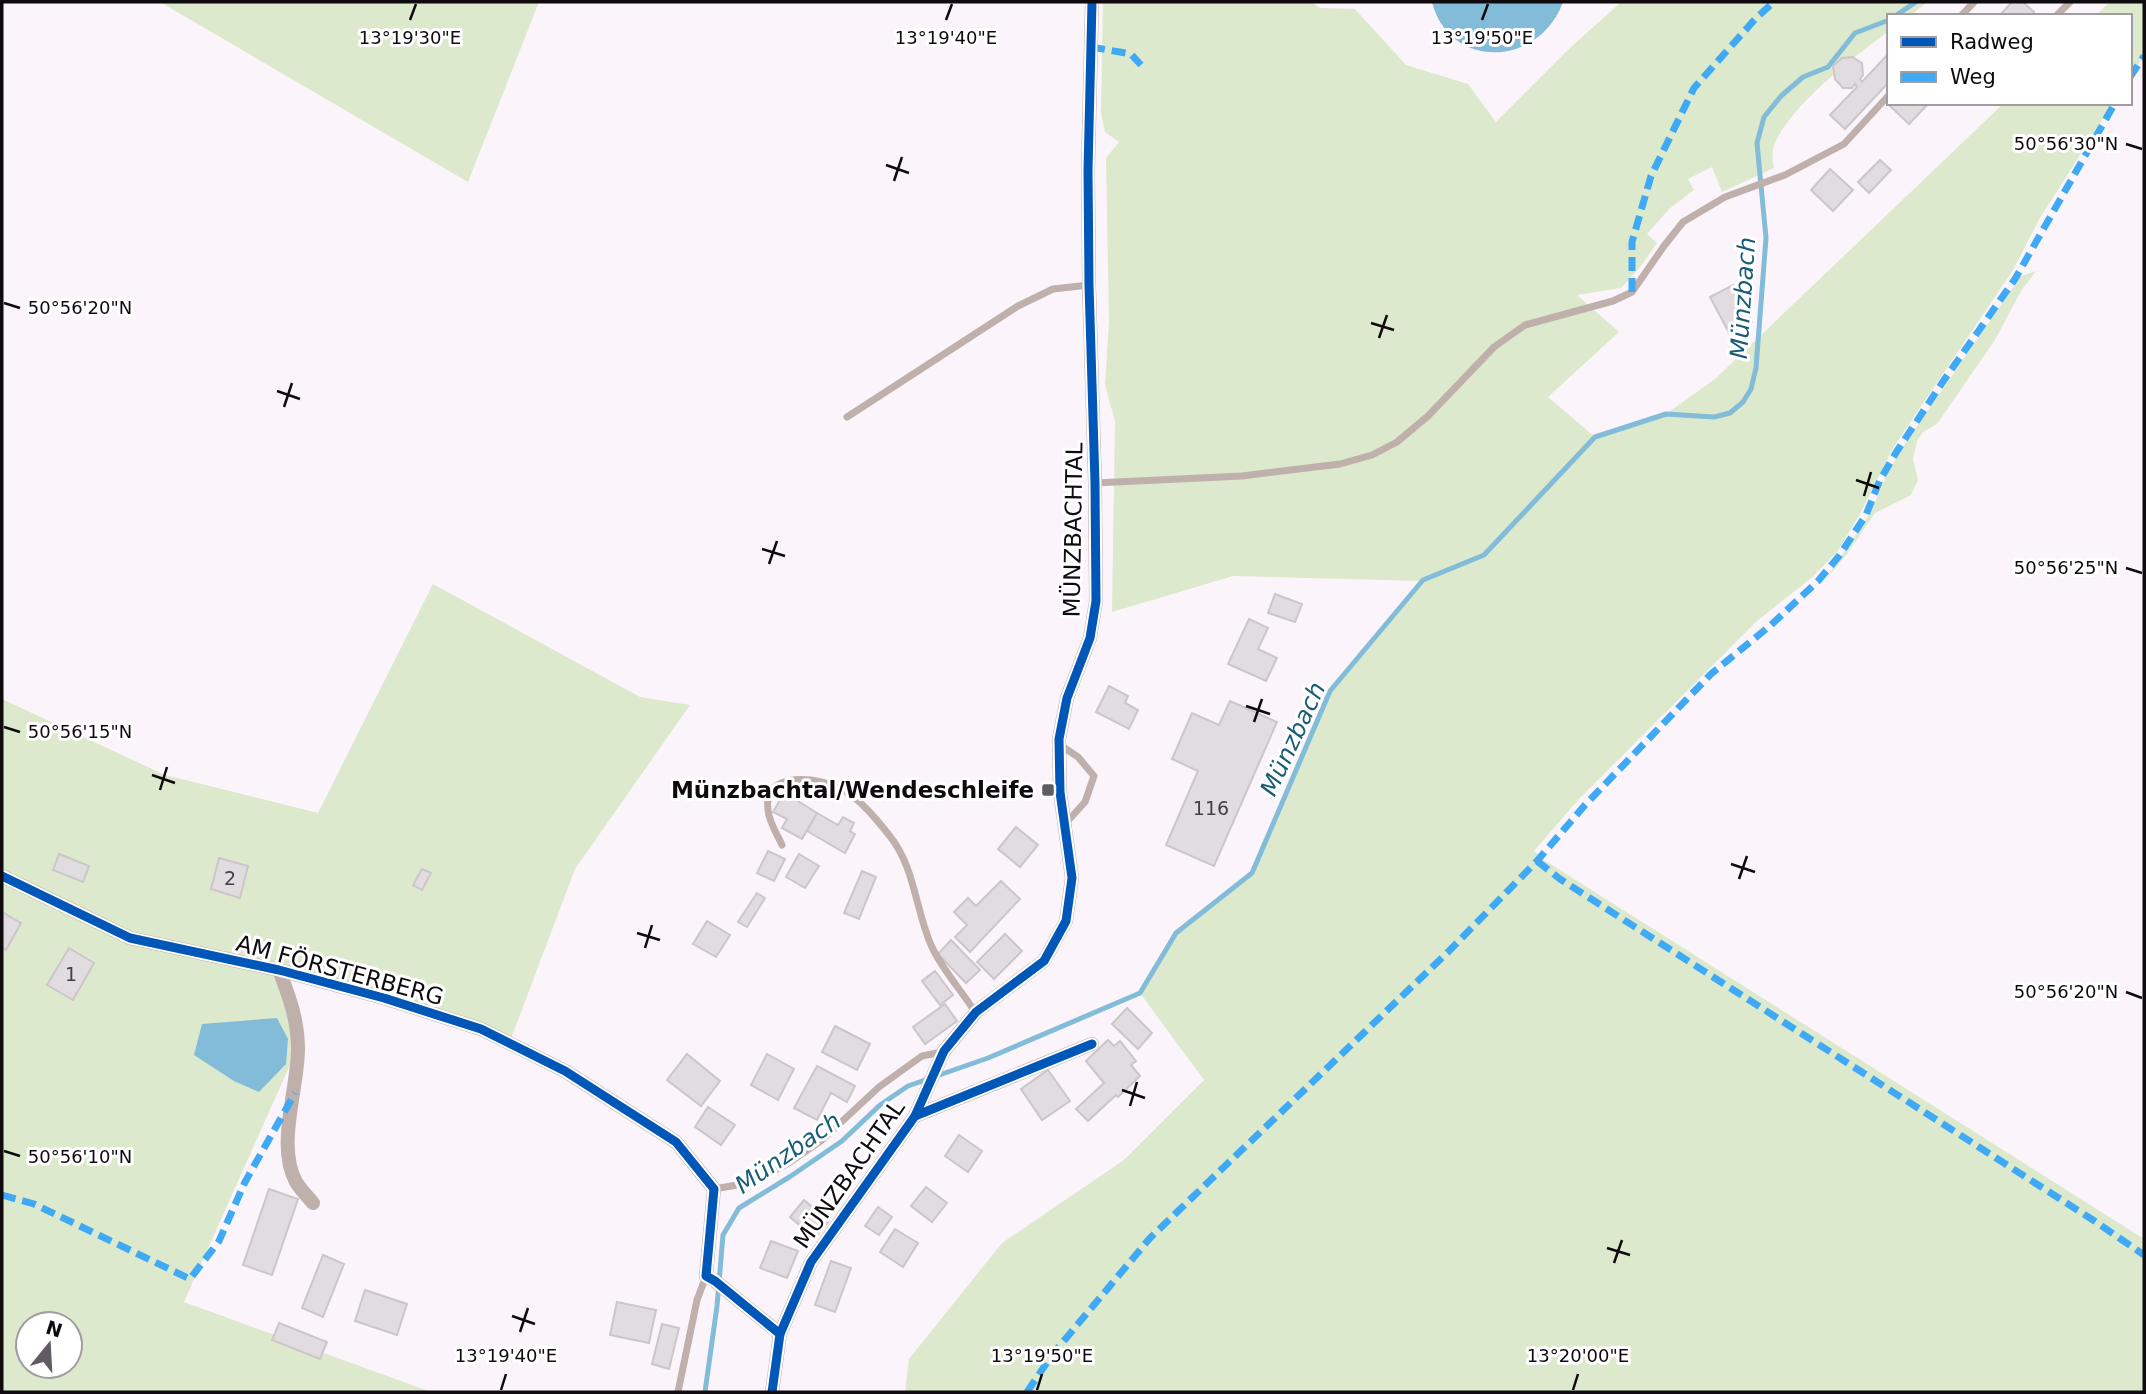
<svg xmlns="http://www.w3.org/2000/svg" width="2146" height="1394" font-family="'DejaVu Sans',sans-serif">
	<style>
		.green { fill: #dce9cc; fill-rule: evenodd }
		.water { fill: #82bcd9 }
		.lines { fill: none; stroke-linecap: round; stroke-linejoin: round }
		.stream { stroke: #82bcd9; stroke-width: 5 }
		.building { fill: #e1dce0; stroke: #ccc6cb; stroke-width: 2 }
		.lane { stroke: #bfb0ac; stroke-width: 7 }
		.street { stroke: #bfb0ac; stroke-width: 14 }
		.quiet { stroke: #3fa9f5; stroke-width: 7; stroke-dasharray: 14 7; stroke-linecap: butt }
		.cycleway-casing { stroke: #fff; stroke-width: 13 }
		.cycleway { stroke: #0057b8; stroke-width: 9 }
		.ticks { fill: none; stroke: #0e0a0e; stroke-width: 2.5 }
		.poi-dot { fill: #615c61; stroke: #fff; stroke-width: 2.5 }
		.labels { text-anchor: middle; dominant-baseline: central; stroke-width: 6; stroke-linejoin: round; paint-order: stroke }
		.number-label { font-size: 19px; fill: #444044 }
		.street-label { font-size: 23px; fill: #0e0a0e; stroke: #fff }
		.poi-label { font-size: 23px; font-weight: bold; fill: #0e0a0e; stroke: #fff; text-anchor: end }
		.water-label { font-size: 24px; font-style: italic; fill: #195c77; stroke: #fff }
		.ticks-label { font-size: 18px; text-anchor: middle; fill: #0e0a0e; stroke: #fff; stroke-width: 6; stroke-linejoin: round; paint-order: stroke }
	</style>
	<rect width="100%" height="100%" fill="#fbf5fb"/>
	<!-- green -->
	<g class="green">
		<path d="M160 2H539L468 182Z"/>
		<path d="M1103 2H1311L1320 8 1355 9 1406 65 1468 84 1496 122 1570 48 1621 2H1927L1910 16H1889V31C1856 55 1787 108 1774 146 1771 153 1773 161 1774 168L1722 192 1712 167 1688 179 1694 190 1669 209 1647 234 1657 243 1641 266 1621 288 1577 295 1619 332 1548 397 1595 437 1666 414 1715 379 2004 103H2113L2040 218 2013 270 1893 448 1859 516 1837 552 1810 579 1757 621 1578 800 1534 851 1544 860 2144 1239V1392H905L909 1359 1002 1243 1124 1160 1204 1080 1140 993 1176 933 1252 873 1330 691 1423 581 1233 576 1112 612 1115 421 1105 385 1109 321 1106 158 1119 142 1105 132 1101 113Z"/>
		<path d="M2110 2H2144V56L2130 76V16H2095Z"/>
		<path d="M2036 271 2021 291 1995 340 1937 424 1923 432 1917 441 1913 459 1918 480 1911 495 1875 513 1847 554 1823 583 1871 512 1886 476 1904 445 2021 276Z"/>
		<path d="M433 584 640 697 690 705 575 869 509 1044 480 1030 289 977 298 1047 184 1302 431 1392H2V699L165 775 318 813ZM28 1324H70V1366H28Z"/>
	</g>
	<!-- water -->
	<g class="water">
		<path d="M1432 2H1563C1539 68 1449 70 1432 2Z"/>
		<path d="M277 1018 288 1039 286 1064 259 1092 234 1081 194 1055 202 1024Z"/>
	</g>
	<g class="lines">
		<!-- stream -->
		<g class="stream">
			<path d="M1895 16 1916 2"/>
			<path d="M705 1392 717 1306 723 1235 739 1208 791 1176 842 1141 880 1105 908 1086 988 1058 1140 993 1176 933 1252 873 1330 691 1423 580 1484 555 1595 437 1666 414 1714 417 1730 413 1743 402 1751 389 1756 368 1766 238 1757 143 1764 117 1781 96 1803 77 1828 67 1855 33 1889 20"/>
		</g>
	</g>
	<!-- building -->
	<g class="building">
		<path d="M2012 2H2023L2034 12 2031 16H1999Z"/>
		<path d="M1889 53V82L1845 129 1830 115 1857 87 1855 84 1852 88H1843L1835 79 1833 66 1842 58 1852 57 1862 63 1863 75 1860 79 1862 82Z"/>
		<path d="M1891 103H1929L1909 124 1889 105Z"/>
		<path d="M1880 160 1891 170 1869 193 1858 182Z"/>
		<path d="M1830 169 1853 190 1833 211 1811 190Z"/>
		<path d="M1733 285 1752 322 1729 333 1710 297Z"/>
		<path d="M1275 594 1302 604 1295 622 1268 613Z"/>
		<path d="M1249 619 1268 628 1258 649 1277 658 1266 681 1228 664Z"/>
		<path d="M1109 686 1128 696 1125 703 1138 710 1129 729 1096 712Z"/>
		<path d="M1230 701 1277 722 1214 866 1166 845 1198 771 1172 759 1192 713 1219 725Z"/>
		<path d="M786 789 800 797 798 801 817 813 802 839 782 828 787 819 773 812Z"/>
		<path d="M817 813 838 825 843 817 854 823 850 831 855 834 845 853 807 831Z"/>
		<path d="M1016 827 1038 845 1020 867 998 849Z"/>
		<path d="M768 851 785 859 774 881 757 873Z"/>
		<path d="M59 854 89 866 83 882 53 870Z"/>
		<path d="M799 854 819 866 805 888 786 877Z"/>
		<path d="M219 858 248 866 240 898 211 889Z"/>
		<path d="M422 869 431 873 422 890 413 885Z"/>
		<path d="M862 871 876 877 859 919 844 913Z"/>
		<path d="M1001 881 1020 899 970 952 955 937 967 925 954 912 968 898 976 906Z"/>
		<path d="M757 893 765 898 747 927 738 922Z"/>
		<path d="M2 912 21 923 6 950 2 948Z"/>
		<path d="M707 921 730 935 716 957 693 944Z"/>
		<path d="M1005 934 1022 951 994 979 977 962Z"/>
		<path d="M951 940 980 970 966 983 938 954Z"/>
		<path d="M69 948 94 963 73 1000 47 985Z"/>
		<path d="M935 971 953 995 940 1005 922 981Z"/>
		<path d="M945 1004 957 1021 925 1044 913 1027Z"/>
		<path d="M1127 1008 1152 1033 1138 1049 1112 1024Z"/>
		<path d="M835 1026 870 1044 857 1070 822 1052Z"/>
		<path d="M1108 1040 1114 1046 1120 1041 1136 1061 1131 1065 1140 1076 1118 1097 1116 1095 1088 1121 1076 1109 1104 1083 1086 1061Z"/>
		<path d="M687 1054 720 1081 701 1106 667 1080Z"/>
		<path d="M767 1054 794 1069 778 1100 751 1085Z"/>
		<path d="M817 1066 855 1086 847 1102 831 1093 817 1120 794 1108Z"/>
		<path d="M1048 1070 1070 1101 1042 1120 1021 1089Z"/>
		<path d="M708 1107 735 1125 721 1145 695 1127Z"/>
		<path d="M959 1135 982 1151 968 1172 945 1156Z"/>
		<path d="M926 1187 947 1203 932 1222 911 1206Z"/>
		<path d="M269 1189 298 1199 272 1275 243 1265Z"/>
		<path d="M804 1200 829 1221 815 1238 790 1217Z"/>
		<path d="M878 1207 892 1217 879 1235 865 1226Z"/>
		<path d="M895 1229 918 1243 903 1267 880 1252Z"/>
		<path d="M771 1241 798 1251 787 1278 760 1268Z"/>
		<path d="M323 1255 344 1264 323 1317 302 1308Z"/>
		<path d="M831 1261 851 1268 835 1312 815 1305Z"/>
		<path d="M365 1290 407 1304 397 1335 355 1321Z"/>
		<path d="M617 1302 656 1310 649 1343 610 1335Z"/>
		<path d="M279 1323 327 1342 320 1359 272 1340Z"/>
		<path d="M662 1324 679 1328 669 1369 652 1364Z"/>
	</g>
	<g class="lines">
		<!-- lane -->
		<g class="lane">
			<path d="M1961 16 1974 2"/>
			<path d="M2056 16 2070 2"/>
			<path d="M847 417 1018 306 1053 289 1089 285"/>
			<path d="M1095 483 1242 476 1340 464 1372 455 1397 442 1428 416 1494 347 1525 325 1613 301 1632 292 1664 246 1683 222 1725 197 1785 175 1844 144 1889 95"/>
			<path d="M1060 745 1078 757 1094 776 1085 802 1065 824"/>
			<path d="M782 845C777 834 769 822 768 810 762 769 821 777 843 790 860 799 877 820 889 835 915 867 915 908 931 945 941 968 961 990 975 1012"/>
			<path d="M714 1189 754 1182 787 1164 822 1140 879 1087 922 1056 942 1052"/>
			<path d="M678 1392 697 1300 706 1276"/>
		</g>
		<!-- street -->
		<g class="street">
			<path d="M2 876 130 938 279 970 384 998 481 1029 565 1071 676 1142 714 1189 706 1276 715 1281 780 1334"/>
			<path d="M279 970C289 996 298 1020 298 1049 298 1089 276 1146 296 1182 301 1190 308 1197 313 1203"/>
			<path d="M915 1116 1092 1044"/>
			<path d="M772 1392 780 1334 811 1262 915 1116 944 1051 976 1012 1044 961 1066 921 1072 878 1060 792 1059 739 1067 698 1090 638 1096 601 1095 483 1089 285 1088 170 1092 2"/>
		</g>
		<!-- quiet -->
		<g class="quiet">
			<path d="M1091 47 1131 54 1141 65"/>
			<path d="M2130 77 2144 56"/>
			<path d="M1632 292V242L1651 176 1694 88 1756 18 1774 2"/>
			<path d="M1537 861 1560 879 2093 1220 2144 1255"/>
			<path d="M2 1195 34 1204 190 1279 219 1241 245 1182 295 1093"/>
			<path d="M1027 1392 1052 1355 1150 1238 1449 951 1537 861 1585 805 1711 674 1771 625 1818 581 1839 556 1866 515 1880 480 1897 451 1944 380 2015 279 2115 103"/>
		</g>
		<defs>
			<g id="cycleway">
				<path d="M2 876 130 938 279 970 384 998 481 1029 565 1071 676 1142 714 1189 706 1276 715 1281 780 1334"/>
				<path d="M915 1116 1092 1044"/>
				<path d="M772 1392 780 1334 811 1262 915 1116 944 1051 976 1012 1044 961 1066 921 1072 878 1060 792 1059 739 1067 698 1090 638 1096 601 1095 483 1089 285 1088 170 1092 2"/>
			</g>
		</defs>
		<!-- cycleway casing -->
		<use href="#cycleway" class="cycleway-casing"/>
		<!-- cycleway -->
		<use href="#cycleway" class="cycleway"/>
	</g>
	<!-- ticks -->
	<path class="ticks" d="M410 20 416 4M946 20 952 4M1482 20 1488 4M2126 144 2142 149M886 165 909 173M894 181 902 157M4 303 20 308M1371 323 1394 330M1379 338 1387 315M277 391 300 399M284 407 292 383M1856 480 1879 488M1864 496 1871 472M762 549 785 556M769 564 777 541M2126 568 2142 573M1246 706 1270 714M1254 722 1262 699M4 727 20 732M152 775 175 783M160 790 167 767M1731 864 1755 872M1739 879 1747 856M637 933 660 940M645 948 652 925M2126 992 2142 998M1122 1090 1145 1098M1130 1106 1137 1082M4 1151 20 1156M1607 1248 1630 1255M1614 1263 1622 1240M512 1316 535 1324M520 1332 528 1308M501 1390 506 1374M1037 1390 1042 1374M1573 1390 1578 1374"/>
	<!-- markers -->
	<rect class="poi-dot" x="1041" y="783" width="14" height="14" rx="3.5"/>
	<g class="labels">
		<!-- number labels -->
		<g class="number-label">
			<text x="1211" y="808">116</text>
			<text x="230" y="878">2</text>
			<text x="71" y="974">1</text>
		</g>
		<!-- street labels -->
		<g class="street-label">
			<text transform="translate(1073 530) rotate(-89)">MÜNZBACHTAL</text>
			<text transform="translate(340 970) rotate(15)">AM FÖRSTERBERG</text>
			<text transform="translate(849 1174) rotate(-55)">MÜNZBACHTAL</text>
		</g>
		<!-- poi labels -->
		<g class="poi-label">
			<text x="1034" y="790">Münzbachtal/Wendeschleife</text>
		</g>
		<!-- water labels -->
		<g class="water-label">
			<text transform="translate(1743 298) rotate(-86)">Münzbach</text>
			<text transform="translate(1293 739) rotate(-65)">Münzbach</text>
			<text transform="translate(788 1153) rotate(-35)">Münzbach</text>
		</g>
	</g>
	<g class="ticks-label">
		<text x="410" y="44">13°19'30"E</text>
		<text x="946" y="44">13°19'40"E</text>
		<text x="1482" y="44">13°19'50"E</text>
		<text x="2066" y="150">50°56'30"N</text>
		<text x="80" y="314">50°56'20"N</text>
		<text x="2066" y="574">50°56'25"N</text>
		<text x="80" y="738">50°56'15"N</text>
		<text x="2066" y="998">50°56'20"N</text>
		<text x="80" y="1163">50°56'10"N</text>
		<text x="506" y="1362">13°19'40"E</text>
		<text x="1042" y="1362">13°19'50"E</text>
		<text x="1578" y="1362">13°20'00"E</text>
	</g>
	<!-- border -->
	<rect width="2146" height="1394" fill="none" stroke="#0e0a0e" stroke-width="7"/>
	<!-- legend -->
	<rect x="1887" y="14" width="245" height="91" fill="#ffffff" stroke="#9f9d9f" stroke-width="2"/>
	<rect x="1901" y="37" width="35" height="10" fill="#0057b8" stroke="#9f9d9f" stroke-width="2"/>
	<text x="1950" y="49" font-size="21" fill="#0e0a0e">Radweg</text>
	<rect x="1901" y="72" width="35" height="10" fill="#3fa9f5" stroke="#9f9d9f" stroke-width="2"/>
	<text x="1950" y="84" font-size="21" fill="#0e0a0e">Weg</text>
	<!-- north arrow -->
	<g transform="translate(49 1345) rotate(18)"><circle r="33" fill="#ffffff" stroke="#9f9d9f" stroke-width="2"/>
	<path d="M0-5L12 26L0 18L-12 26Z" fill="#615c61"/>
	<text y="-10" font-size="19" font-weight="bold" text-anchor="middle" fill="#0e0a0e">N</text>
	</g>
</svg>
